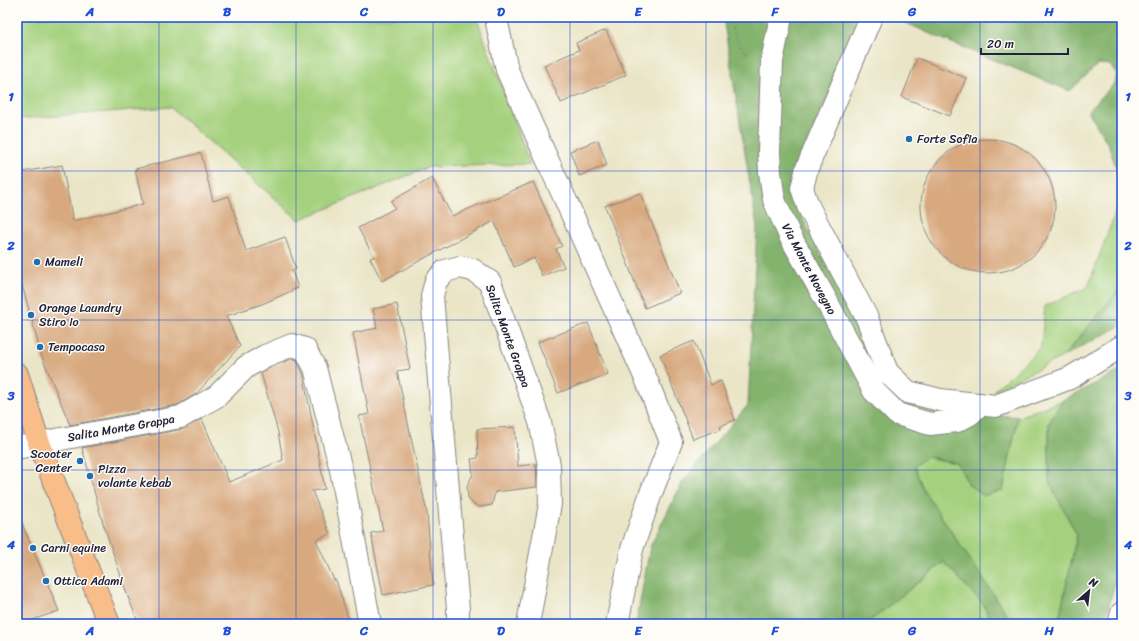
<svg xmlns="http://www.w3.org/2000/svg" width="1139" height="641" font-family="Sriracha,sans-serif">
	<style>
		.green { fill: #a5d17e; stroke: #647a5c }
		.forest { fill: #84b36d; stroke: #536a54 }
		.building { fill: #d8a97f }
		.lines { fill: none; stroke-linecap: round; stroke-linejoin: round }
		.minor-casing { stroke: #868480; stroke-width: 24 }
		.major-casing { stroke: #868480; stroke-width: 24 }
		.path { stroke: #868480; stroke-width: 2.5; stroke-dasharray: 1 3; stroke-linecap: butt }
		.minor { stroke: #fff; stroke-width: 22 }
		.major { stroke: #f8bd88; stroke-width: 22 }
		.grid { fill: none; stroke: #1d4ed8; stroke-width: 1; stroke-opacity: 0.55 }
		.poi-dot { fill: #1f6fb2; stroke: #fdfcf7; stroke-width: 1.5 }
		.labels { text-anchor: middle; dominant-baseline: central; stroke-width: 3; stroke-linejoin: round; paint-order: stroke }
		.poi-label { font-size: 12px; fill: #22223b; stroke: #fdfcf7; text-anchor: start }
		.street-label { font-size: 12px; fill: #22223b; stroke: #fdfcf7 }
		.neatline { fill: none; stroke: #1d4ed8; stroke-width: 1.5 }
		.grid-label { font-size: 13px; text-anchor: middle; font-weight: bold; fill: #1d4ed8 }
	</style>
	<rect width="100%" height="100%" fill="#fdfcf7"/>
	<filter id="ink" filterUnits="userSpaceOnUse"><feTurbulence type="fractalNoise" baseFrequency=".025" numOctaves="2"/><feDisplacementMap in="SourceGraphic" scale="8" xChannelSelector="R" yChannelSelector="G"/><feConvolveMatrix kernelMatrix="1 2 1 2 8 2 1 2 1" color-interpolation-filters="sRGB"/></filter>
	<filter id="wash" filterUnits="userSpaceOnUse"><feTurbulence type="fractalNoise" baseFrequency=".012" numOctaves="4" result="noise"/><feDisplacementMap in="SourceGraphic" scale="16" xChannelSelector="R" yChannelSelector="G"/><feGaussianBlur stdDeviation="0.9" result="paint"/><feColorMatrix in="noise" values="0 0 0 0 0 0 0 0 0 0 0 0 0 0 0 0 0 1.4 0 .05"/><feComposite in="paint" operator="in"/></filter>
	<g filter="url(#wash)">
		<rect width="100%" height="100%" fill="#eae5c6"/>
		<!-- green -->
		<g class="green">
			<path d="M17 17H477L479 25 530 164 429 167 299 220 170 107 17 119Z"/>
			<path d="M1122 194V286L1064 356 993 391 1021 366 1041 347 1045 306 1088 287Z"/>
			<path d="M1063 400 1049 423V482L1077 535 1058 624H1013L924 491 914 466 926 457 957 463 969 485 1003 490 1018 417Z"/>
			<path d="M944 562 984 605 991 624H866Z"/>
		</g>
		<!-- forest -->
		<g class="forest">
			<path d="M723 17H864L796 167 793 200 888 385 900 398 923 409 963 411 1018 417 1003 490 984 496 969 485 957 463 926 457 914 466 924 491 1013 624H991L984 605 944 562 866 624H636L650 547 683 481 748 405 757 227Z"/>
			<path d="M893 17H1122V186L1109 146 1088 111 1113 85 1117 75 1110 65 1098 64 1070 91 935 36Z"/>
			<path d="M1122 286V325L1064 356Z"/>
			<path d="M1122 370V558L1104 624H1058L1077 535 1049 482V423L1063 400Z"/>
		</g>
		<g id="blocks">
			<!-- building -->
			<g class="building">
				<path d="M606 30 626 75 561 103 544 65 579 50 576 43Z"/>
				<path d="M917 58 966 78 950 116 902 97Z"/>
				<circle cx="988" cy="206" r="67"/>
				<path d="M598 140 607 165 579 176 570 151Z"/>
				<path d="M201 153 213 201 229 196 246 251 285 237 296 269 292 271 298 288 262 304 226 316 240 346 196 394 177 405 70 425 42 357 17 267V173L62 165 73 221 143 204 135 169Z"/>
				<path d="M432 178 452 216 533 182 562 246 556 249 564 267 542 276 534 258 514 267 494 221 382 281 370 258 374 257 358 228 395 208 391 201Z"/>
				<path d="M640 193 680 293 645 308 605 206Z"/>
				<path d="M397 304 410 369 397 371 427 513 433 585 383 595 371 533 383 531 359 416 369 414 353 333 377 328 373 309Z"/>
				<path d="M588 323 608 374 558 393 538 342Z"/>
				<path d="M694 341 711 385 721 381 735 420 720 426 721 429 693 439 660 355Z"/>
				<path d="M292 359H296L303 373 325 489 312 491 330 534 316 540 334 580H336L350 624H139L128 597 103 523 82 448 183 429 202 419 229 482 283 460 278 432 261 373 271 367Z"/>
				<path d="M515 427 518 466 536 464 537 487 495 492 492 505 479 507 472 503 468 498 467 486 473 474 471 459 478 458 477 429Z"/>
				<path d="M17 512 59 611 20 624H17Z"/>
			</g>
		</g>
	</g>
	<g filter="url(#ink)">
		<use href="#blocks" fill-opacity="0" stroke="#868480" stroke-width="1"/>
		<g class="lines">
			<defs>
				<g id="minor">
					<path d="M781 17 772 61 769 152 770 172 774 200 790 236 826 300 874 391 897 414 930 424 957 421 970 414 980 404"/>
					<path d="M871 17 807 168 802 188 808 206 867 318 887 372 908 392 940 400 996 406 1070 378 1122 346"/>
					<path d="M497 23 507 70 647 381 671 442 651 493 632 549 617 624"/>
					<path d="M17 448 39 443 181 417 217 396 246 367 265 356 292 345 305 349 315 368 341 470 370 624"/>
					<path d="M458 624V609L432 296 436 281 445 271 460 267 473 270 490 282 540 422 549 465 550 504 528 624"/>
					<path d="M1119 624 1122 613"/>
				</g>
				<path id="major" d="M17 374 39 443 109 624"/>
			</defs>
			<!-- minor casing -->
			<use href="#minor" class="minor-casing"/>
			<!-- major casing -->
			<use href="#major" class="major-casing"/>
			<!-- path -->
			<path class="path" d="M732 17 735 33 745 56"/>
			<!-- minor -->
			<use href="#minor" class="minor"/>
			<!-- major -->
			<use href="#major" class="major"/>
		</g>
	</g>
	<!-- grid -->
	<path class="grid" d="M159 17V624M296 17V624M433 17V624M570 17V624M706 17V624M843 17V624M980 17V624M17 171H1122M17 320H1122M17 470H1122"/>
	<!-- markers -->
	<g class="poi-dot">
		<circle cx="909" cy="139" r="4"/>
		<circle cx="37" cy="262" r="4"/>
		<circle cx="31" cy="315" r="4"/>
		<circle cx="40" cy="347" r="4"/>
		<circle cx="80" cy="461" r="4"/>
		<circle cx="90" cy="476" r="4"/>
		<circle cx="33" cy="548" r="4"/>
		<circle cx="46" cy="581" r="4"/>
	</g>
	<g class="labels">
		<!-- poi labels -->
		<g class="poi-label">
			<text x="917" y="139">Forte Sofia</text>
			<text x="45" y="262">Mameli</text>
			<text x="39" y="308">Orange Laundry<tspan x="39" dy="14">Stiro io</tspan></text>
			<text x="48" y="347">Tempocasa</text>
			<text x="72" y="454" text-anchor="end">Scooter<tspan x="72" dy="14">Center</tspan></text>
			<text x="98" y="469">Pizza<tspan x="98" dy="14">volante kebab</tspan></text>
			<text x="41" y="548">Carni equine</text>
			<text x="54" y="581">Ottica Adami</text>
		</g>
		<!-- street labels -->
		<g class="street-label">
			<text transform="translate(809 269) rotate(62)">Via Monte Novegno</text>
			<text transform="translate(508 336) rotate(70)">Salita Monte Grappa</text>
			<text transform="translate(121 428) rotate(-10)">Salita Monte Grappa</text>
		</g>
	</g>
	<!-- margin -->
	<rect width="1139" height="641" fill="none" stroke="#fdfcf7" stroke-width="44"/>
	<!-- north arrow -->
	<g transform="translate(1089 591) rotate(28)" stroke="#fdfcf7" stroke-width="3" paint-order="stroke">
	<path d="M0-3L7 15L0 10L-7 15Z" fill="#22223b"/>
	<text y="-6" font-size="11" font-weight="bold" text-anchor="middle" fill="#22223b">N</text>
	</g>
	<!-- scale -->
	<path d="M981 48v6h87v-6" fill="none" stroke="#22223b" stroke-width="2"/>
	<text x="987" y="48" font-size="12" fill="#22223b" stroke="#fdfcf7" stroke-width="3" paint-order="stroke">20 m</text>
	<rect x="22" y="22" width="1095" height="597" class="neatline"/>
	<g class="grid-label">
		<text x="90" y="16">A</text>
		<text x="227" y="16">B</text>
		<text x="364" y="16">C</text>
		<text x="501" y="16">D</text>
		<text x="638" y="16">E</text>
		<text x="775" y="16">F</text>
		<text x="912" y="16">G</text>
		<text x="1049" y="16">H</text>
		<text x="11" y="101">1</text>
		<text x="1128" y="101">1</text>
		<text x="11" y="250">2</text>
		<text x="1128" y="250">2</text>
		<text x="11" y="400">3</text>
		<text x="1128" y="400">3</text>
		<text x="11" y="549">4</text>
		<text x="1128" y="549">4</text>
		<text x="90" y="635">A</text>
		<text x="227" y="635">B</text>
		<text x="364" y="635">C</text>
		<text x="501" y="635">D</text>
		<text x="638" y="635">E</text>
		<text x="775" y="635">F</text>
		<text x="912" y="635">G</text>
		<text x="1049" y="635">H</text>
	</g>
</svg>
